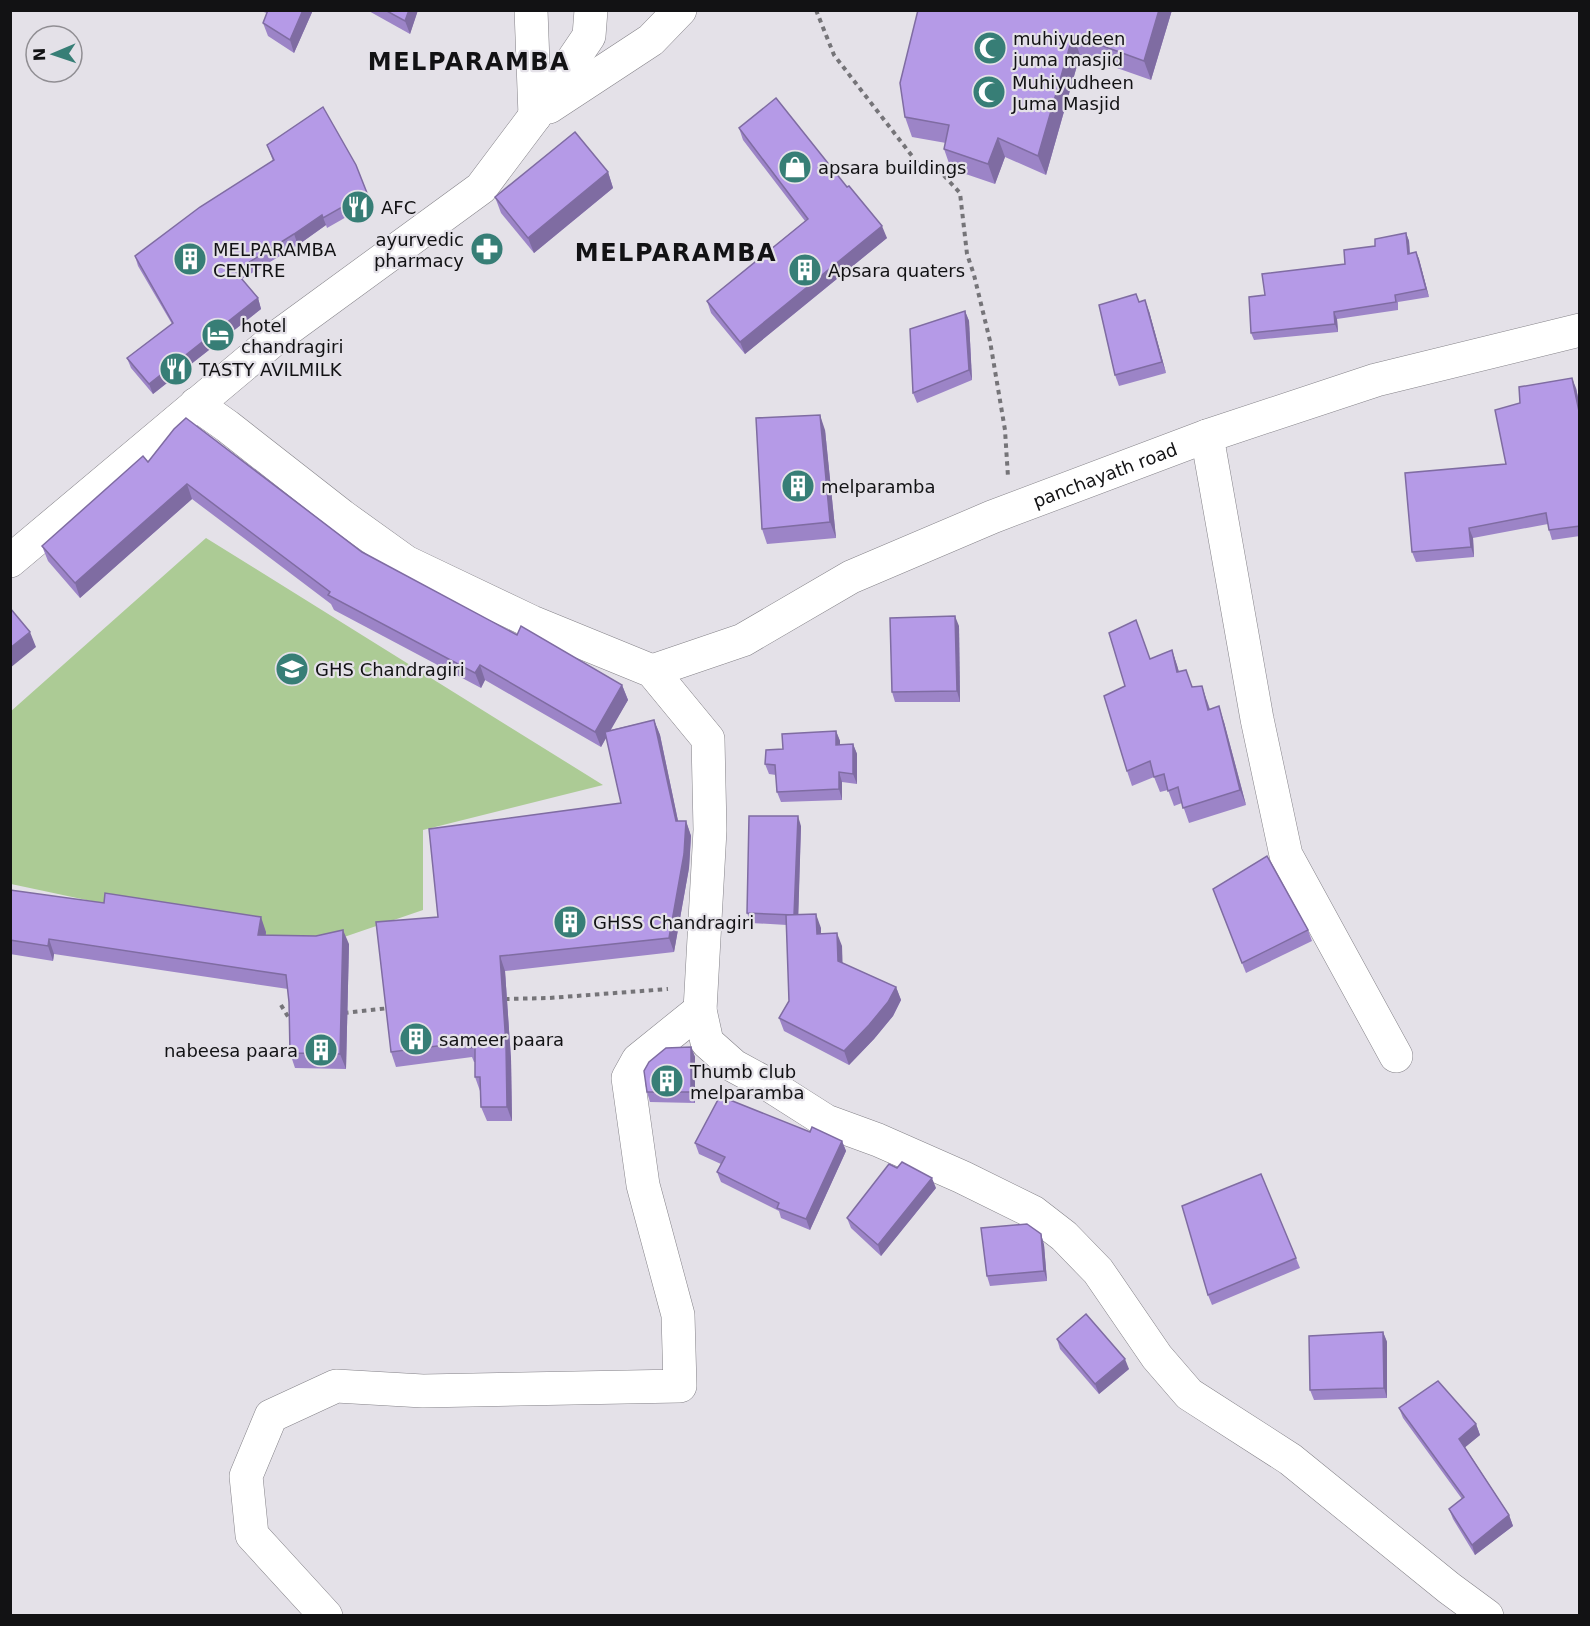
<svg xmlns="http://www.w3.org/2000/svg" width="1590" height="1626" font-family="'DejaVu Sans',sans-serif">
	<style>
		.green { fill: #accb95 }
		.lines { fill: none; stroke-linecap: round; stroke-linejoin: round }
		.minor-casing { stroke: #848288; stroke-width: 34 }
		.tertiary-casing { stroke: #848288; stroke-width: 34 }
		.secondary-casing { stroke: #848288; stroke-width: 34 }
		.path { stroke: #757478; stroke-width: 4; stroke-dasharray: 4.5 4.5; stroke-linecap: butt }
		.minor { stroke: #fff; stroke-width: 33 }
		.tertiary { stroke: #fff; stroke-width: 33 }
		.secondary { stroke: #fff; stroke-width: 33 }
		.wall { fill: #9c84c7 }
		.shaded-wall { fill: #7f6ca2 }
		.building { fill: #b59ae7; stroke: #7f6ca2; stroke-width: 1.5 }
		.labels { text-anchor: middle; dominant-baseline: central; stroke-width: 4.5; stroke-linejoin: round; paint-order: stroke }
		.poi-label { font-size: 18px; fill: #121214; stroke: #e4e1e8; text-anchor: start }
		.street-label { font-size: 18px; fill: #121214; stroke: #e4e1e8 }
		.district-label { font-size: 24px; font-weight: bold; letter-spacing: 1.5px; fill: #121214; stroke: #e4e1e8 }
	</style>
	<rect width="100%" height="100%" fill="#e4e1e8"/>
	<!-- green -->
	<path class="green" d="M206 538 603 785 423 830V910L312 948 11 884 10 712Z"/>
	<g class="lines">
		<defs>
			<g id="minor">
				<path d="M1207 436 1257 719 1286 855 1396 1056"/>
				<path id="s1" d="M652 671 743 640 851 577 992 517 1207 436 1376 380 1580 330"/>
				<path d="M326 1616 252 1535 246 1476 271 1416 336 1386 423 1391 680 1386 678 1315 643 1185 628 1078 638 1060 700 1010"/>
			</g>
			<g id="tertiary">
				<path d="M531 10 535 116 589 36 591 10"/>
				<path d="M549 107 651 40 680 10"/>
				<path d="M196 404 227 426 342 516 406 562 532 622 652 671 708 739 710 830 700 1010 707 1042 734 1066 771 1086 826 1121 878 1140 962 1177 1033 1212 1064 1236 1098 1271 1157 1357 1189 1394 1290 1459 1449 1588 1487 1616"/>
			</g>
			<path id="secondary" d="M10 561 277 337 481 188 535 116"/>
		</defs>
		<!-- minor casing -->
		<use href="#minor" class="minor-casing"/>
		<!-- tertiary casing -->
		<use href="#tertiary" class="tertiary-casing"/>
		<!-- secondary casing -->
		<use href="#secondary" class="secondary-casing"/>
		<!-- path -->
		<g class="path">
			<path d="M816 10 834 55 919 165 936 167 960 193 967 254 974 275 990 341 1005 430 1008 477"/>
			<path d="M505 999 549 998 668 989"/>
			<path d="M281 1005 290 1020 291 1019"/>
			<path d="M344 1013 390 1008"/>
		</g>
		<!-- minor -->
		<use href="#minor" class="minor"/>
		<!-- tertiary -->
		<use href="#tertiary" class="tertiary"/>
		<!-- secondary -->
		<use href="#secondary" class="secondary"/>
	</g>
	<!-- wall -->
	<g class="wall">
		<path d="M257 10H313L294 53 268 36 263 23 267 13Z"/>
		<path d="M367 10H418L410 34Z"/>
		<path d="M918 10H1172L1151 80 1080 55 1046 175 1005 157 995 184 951 169 944 149 946 143 912 137 905 117Z"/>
		<path d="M739 128 887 238 745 354 711 313 707 301 805 221 743 140Z"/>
		<path d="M267 145 356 165 371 203 327 228 326 225 298 245 242 279 258 298 261 309 153 394 131 368 127 358 172 324 138 266 135 256 273 161Z"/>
		<path d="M608 172 613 188 534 253 501 213 495 197Z"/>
		<path d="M1406 233 1409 241 1410 253 1416 252 1419 259 1429 297 1398 302V310L1337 319 1338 332 1254 340 1251 333 1265 295 1345 264 1375 246Z"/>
		<path d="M965 311 969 321 972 380 917 403 913 393Z"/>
		<path d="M1149 311 1166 373 1119 386 1115 375Z"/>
		<path d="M1576 388 1580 407V536L1552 540 1549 530 1548 524 1473 538 1474 557 1416 562 1412 552 1506 464Z"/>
		<path d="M825 430 836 538 767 544 762 529Z"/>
		<path d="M148 462 362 552 517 635 622 685 628 700 610 730 654 720 660 735 678 821H686L691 836 689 868 674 952 505 971 511 1059 512 1121H487L481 1107 480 1091 475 1077V1062H474L472 1057 396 1067 391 1052 438 917 621 803 606 737 601 747 485 680 481 688 334 610 331 604 192 499 80 598 48 561 42 546Z"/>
		<path d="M959 626 960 702H895L892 692Z"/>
		<path d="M1172 650 1179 672 1207 701 1210 709 1224 722 1246 805 1189 823 1182 803 1174 806 1168 790 1160 792 1154 777 1132 786 1127 771 1125 686 1150 659Z"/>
		<path d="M836 731 840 741V745L853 744 857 754V784L842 782V800L781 802 777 792 776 775 769 774 765 764 783 749Z"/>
		<path d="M801 826 798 915 821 928V933L842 946V963L896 987 901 1000 893 1016 874 1039 849 1065 784 1031 779 1018 789 1001 787 925 751 923 747 913Z"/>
		<path d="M1213 889 1308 930 1312 941 1246 973Z"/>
		<path d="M10 890 266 932V935L349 944 346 1069 295 1068 290 1053 289 1002 288 989 54 954 53 961 10 954Z"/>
		<path d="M691 1047 695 1057V1103L650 1102 647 1092Z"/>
		<path d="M810 1132 842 1141 846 1151 810 1230 781 1218 779 1211 721 1182 717 1172 721 1164 699 1154 695 1143Z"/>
		<path d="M936 1188 881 1256 851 1228 847 1218Z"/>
		<path d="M1041 1234 1044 1245 1047 1281 990 1286 987 1276Z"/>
		<path d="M1296 1258 1300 1268 1212 1305 1208 1295Z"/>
		<path d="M1383 1332 1387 1342V1398L1314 1400 1310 1390Z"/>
		<path d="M1057 1339 1129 1369 1099 1394 1060 1349Z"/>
		<path d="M1399 1408 1476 1424 1480 1435 1465 1447 1509 1515 1513 1526 1475 1555 1453 1519 1449 1509 1462 1499 1403 1418Z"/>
	</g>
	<!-- shaded-wall -->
	<g class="shaded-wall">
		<path d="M303 10H313L294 53 290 40Z"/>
		<path d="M409 10H418L410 34 405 21Z"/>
		<path d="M1159 10H1172L1151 80 1144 61Z"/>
		<path d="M1073 35 1080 55 1046 175 1038 156Z"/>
		<path d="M998 138 1005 157 995 184 988 164Z"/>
		<path d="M608 172 613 188 534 253 528 238Z"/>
		<path d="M322 215 326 225 298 245 294 234Z"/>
		<path d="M882 226 887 238 745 354 740 342Z"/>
		<path d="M1406 233 1409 241 1410 261 1408 254Z"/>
		<path d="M1416 252 1419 259 1429 297 1426 289Z"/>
		<path d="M258 298 261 309 153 394 149 384Z"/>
		<path d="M1145 300 1149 311 1166 373 1162 362Z"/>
		<path d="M965 311 969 321 972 380 969 370Z"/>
		<path d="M1334 312 1337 319 1338 332 1335 324Z"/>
		<path d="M1572 378 1576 388 1580 407V416Z"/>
		<path d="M820 415 825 430 836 538 830 522Z"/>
		<path d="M187 484 192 499 80 598 75 583Z"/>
		<path d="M1469 528 1473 538 1474 557 1471 547Z"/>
		<path d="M955 616 959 626 960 702 957 691Z"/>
		<path d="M30 632 36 647 10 668V648Z"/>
		<path d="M1172 650 1177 665 1183 687 1177 672Z"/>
		<path d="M480 665 485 680 481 688 475 673Z"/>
		<path d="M622 685 628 700 601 747 595 732Z"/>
		<path d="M1202 686 1207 701 1214 725 1208 710Z"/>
		<path d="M1219 706 1224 722 1246 805 1240 790Z"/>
		<path d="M654 720 660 735 681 835 676 821Z"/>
		<path d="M836 731 840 741V755L836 745Z"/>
		<path d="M853 744 857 754V784L853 774Z"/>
		<path d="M839 772 842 782V800L839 789Z"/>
		<path d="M798 816 801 826 798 926 794 915Z"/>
		<path d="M686 821 691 836 689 868 674 952 669 938Z"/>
		<path d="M816 914 821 928V947L817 934Z"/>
		<path d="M261 917 266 932 263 950 258 935Z"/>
		<path d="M343 930 349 944 346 1069 340 1054Z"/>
		<path d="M837 933 842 946 843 975 838 961Z"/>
		<path d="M49 939 54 954 53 961 48 946Z"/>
		<path d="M500 956 505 971 511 1059 512 1121 507 1107Z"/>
		<path d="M896 987 901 1000 893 1016 874 1039 849 1065 844 1051Z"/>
		<path d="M691 1047 695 1057V1103L691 1092Z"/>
		<path d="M842 1141 846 1151 810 1230 806 1219Z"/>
		<path d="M932 1178 936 1188 881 1256 878 1245Z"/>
		<path d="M1041 1234 1044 1245 1047 1281 1044 1271Z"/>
		<path d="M1383 1332 1387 1342V1398L1384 1388Z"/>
		<path d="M1125 1359 1129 1369 1099 1394 1095 1384Z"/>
		<path d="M1476 1424 1480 1435 1463 1449 1459 1439Z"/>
		<path d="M1509 1515 1513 1526 1475 1555 1472 1545Z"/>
	</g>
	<!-- building -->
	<g class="building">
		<path d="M268 10H303L290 40 263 23Z"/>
		<path d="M385 10H409L405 21Z"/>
		<path d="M918 10H1159L1144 61 1073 35 1038 156 998 138 988 164 944 149 949 125 905 117 900 83Z"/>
		<path d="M776 98 847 187 849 186 882 226 740 342 707 301 808 219 739 128Z"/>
		<path d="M323 107 356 165 367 193 323 218 322 215 294 234 235 271 258 298 149 384 127 358 173 323 135 256 200 207 274 160 267 145Z"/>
		<path d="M575 132 608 172 528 238 495 197Z"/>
		<path d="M1406 233 1408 254 1416 252 1426 289 1395 295 1396 302 1334 312 1335 324 1251 333 1249 297 1265 295 1262 274 1345 264 1344 250 1375 246V239Z"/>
		<path d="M1136 294 1139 302 1145 300 1162 362 1115 375 1099 305Z"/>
		<path d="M965 311 969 370 913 393 910 329Z"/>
		<path d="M1572 378 1580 416V526L1549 530 1546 513 1469 528 1471 547 1412 552 1405 473 1506 464 1495 410 1520 403 1519 387Z"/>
		<path d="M820 415 830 522 762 529 756 418Z"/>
		<path d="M186 418 362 552 517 635 521 626 622 685 595 732 480 665 475 673 328 595 330 592 187 484 75 583 42 546 143 456 148 462 174 429Z"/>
		<path d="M10 608 30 632 10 648Z"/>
		<path d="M955 616 957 691 892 692 890 618Z"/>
		<path d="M1136 620 1150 659 1172 650 1177 672 1186 670 1192 687 1202 686 1208 710 1219 706 1240 790 1183 808 1178 787 1168 791 1164 774 1154 777 1150 761 1127 771 1104 696 1125 686 1109 633Z"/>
		<path d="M654 720 676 821H686L684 854 669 938 500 956 506 1045 507 1107H481L480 1077H475V1047L469 1048 468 1042 391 1052 376 922 438 917 429 829 621 803 605 732Z"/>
		<path d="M836 731V745L853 744V774L839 772V789L777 792 775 765 765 764 766 750 783 749 782 734Z"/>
		<path d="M749 816H798L794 915 747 913Z"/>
		<path d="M1267 856 1308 930 1242 963 1213 889Z"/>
		<path d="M10 890 104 903 105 893 261 917 258 935 316 936 343 930 340 1054 290 1053 289 1002 286 975 49 939 48 946 10 940Z"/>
		<path d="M816 914 817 934 837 933 838 961 896 987 888 1002 869 1025 844 1051 779 1018 789 1001 786 915Z"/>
		<path d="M691 1047V1092H647L644 1071 649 1062 666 1048Z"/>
		<path d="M720 1096 810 1132 812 1127 842 1141 806 1219 777 1208 779 1203 717 1172 725 1157 695 1143Z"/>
		<path d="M902 1162 932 1178 878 1245 847 1218 889 1164 897 1168Z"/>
		<path d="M1261 1174 1296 1258 1208 1295 1182 1206Z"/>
		<path d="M1027 1224 1041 1234 1044 1271 987 1276 981 1228Z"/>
		<path d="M1086 1314 1125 1359 1095 1384 1057 1339Z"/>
		<path d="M1383 1332 1384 1388 1310 1390 1309 1336Z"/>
		<path d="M1438 1381 1476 1424 1459 1439 1509 1515 1472 1545 1449 1509 1464 1497 1399 1408Z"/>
	</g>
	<!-- icons -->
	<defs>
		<symbol id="mosque-disc" viewBox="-11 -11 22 22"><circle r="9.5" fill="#377e76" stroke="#e4e1e8"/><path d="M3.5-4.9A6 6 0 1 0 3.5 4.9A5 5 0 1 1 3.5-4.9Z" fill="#fff"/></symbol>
		<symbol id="shop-disc" viewBox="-11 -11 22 22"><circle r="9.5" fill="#377e76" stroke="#e4e1e8"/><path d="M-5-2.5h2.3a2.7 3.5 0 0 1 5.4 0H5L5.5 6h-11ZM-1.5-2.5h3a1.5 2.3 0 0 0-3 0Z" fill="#fff"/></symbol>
		<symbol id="restaurant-disc" viewBox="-11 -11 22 22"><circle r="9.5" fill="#377e76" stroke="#e4e1e8"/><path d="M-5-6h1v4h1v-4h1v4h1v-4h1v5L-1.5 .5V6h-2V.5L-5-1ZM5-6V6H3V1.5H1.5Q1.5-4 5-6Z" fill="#fff"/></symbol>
		<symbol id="pharmacy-disc" viewBox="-11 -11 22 22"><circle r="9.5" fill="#377e76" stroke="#e4e1e8"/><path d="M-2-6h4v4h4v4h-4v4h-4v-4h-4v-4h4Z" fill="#fff"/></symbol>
		<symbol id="building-disc" viewBox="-11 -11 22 22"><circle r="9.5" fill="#377e76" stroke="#e4e1e8"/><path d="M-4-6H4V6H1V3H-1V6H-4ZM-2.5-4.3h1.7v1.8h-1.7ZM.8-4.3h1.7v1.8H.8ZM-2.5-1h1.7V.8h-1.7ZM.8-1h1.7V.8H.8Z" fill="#fff"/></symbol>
		<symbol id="hotel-disc" viewBox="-11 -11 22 22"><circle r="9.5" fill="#377e76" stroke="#e4e1e8"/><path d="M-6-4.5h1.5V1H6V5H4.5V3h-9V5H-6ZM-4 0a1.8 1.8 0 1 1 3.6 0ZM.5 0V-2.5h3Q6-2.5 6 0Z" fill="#fff"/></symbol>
		<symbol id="school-disc" viewBox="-11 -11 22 22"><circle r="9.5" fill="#377e76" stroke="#e4e1e8"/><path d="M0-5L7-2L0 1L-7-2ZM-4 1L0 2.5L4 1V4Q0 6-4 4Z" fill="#fff"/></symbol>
	</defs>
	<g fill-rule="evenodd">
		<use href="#mosque-disc" x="971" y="29" width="38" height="38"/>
		<use href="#mosque-disc" x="970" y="73" width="38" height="38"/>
		<use href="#shop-disc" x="776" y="148" width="38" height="38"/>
		<use href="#restaurant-disc" x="339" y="188" width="38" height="38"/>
		<use href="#pharmacy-disc" x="468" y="230" width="38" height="38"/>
		<use href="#building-disc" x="171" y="240" width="38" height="38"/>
		<use href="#building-disc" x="786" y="251" width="38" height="38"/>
		<use href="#hotel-disc" x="199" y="316" width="38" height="38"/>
		<use href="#restaurant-disc" x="157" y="350" width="38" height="38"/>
		<use href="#building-disc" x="779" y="467" width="38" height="38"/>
		<use href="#school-disc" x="273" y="650" width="38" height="38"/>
		<use href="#building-disc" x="551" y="903" width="38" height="38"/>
		<use href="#building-disc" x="397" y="1020" width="38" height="38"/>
		<use href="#building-disc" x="302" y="1031" width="38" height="38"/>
		<use href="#building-disc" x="648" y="1062" width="38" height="38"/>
	</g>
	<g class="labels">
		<!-- poi labels -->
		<g class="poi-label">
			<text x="1013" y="38">muhiyudeen<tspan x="1013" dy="21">juma masjid</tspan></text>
			<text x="1012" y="82">Muhiyudheen<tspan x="1012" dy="21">Juma Masjid</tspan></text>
			<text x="818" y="167">apsara buildings</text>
			<text x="381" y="207">AFC</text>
			<text x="464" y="239" text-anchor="end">ayurvedic<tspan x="464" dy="21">pharmacy</tspan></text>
			<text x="213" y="249">MELPARAMBA<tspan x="213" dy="21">CENTRE</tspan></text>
			<text x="828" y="270">Apsara quaters</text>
			<text x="241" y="325">hotel<tspan x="241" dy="21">chandragiri</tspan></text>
			<text x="199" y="369">TASTY AVILMILK</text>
			<text x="821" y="486">melparamba</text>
			<text x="315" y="669">GHS Chandragiri</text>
			<text x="593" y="922">GHSS Chandragiri</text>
			<text x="439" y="1039">sameer paara</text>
			<text x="298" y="1050" text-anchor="end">nabeesa paara</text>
			<text x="690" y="1071">Thumb club<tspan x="690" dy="21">melparamba</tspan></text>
		</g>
		<!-- street labels -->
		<g class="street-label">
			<text stroke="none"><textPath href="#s1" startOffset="495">panchayath road</textPath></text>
		</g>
		<!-- district labels -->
		<g class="district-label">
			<text x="469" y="62">MELPARAMBA</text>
			<text x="676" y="253">MELPARAMBA</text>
		</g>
	</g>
	<!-- border -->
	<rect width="1590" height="1626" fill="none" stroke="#121214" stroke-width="24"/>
	<!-- north arrow -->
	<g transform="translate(54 54) rotate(268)"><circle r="28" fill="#e4e1e8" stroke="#908e93" stroke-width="1.5"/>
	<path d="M0-4.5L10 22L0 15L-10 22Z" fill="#377e76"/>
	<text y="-9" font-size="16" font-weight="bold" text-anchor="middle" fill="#121214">N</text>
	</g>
</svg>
